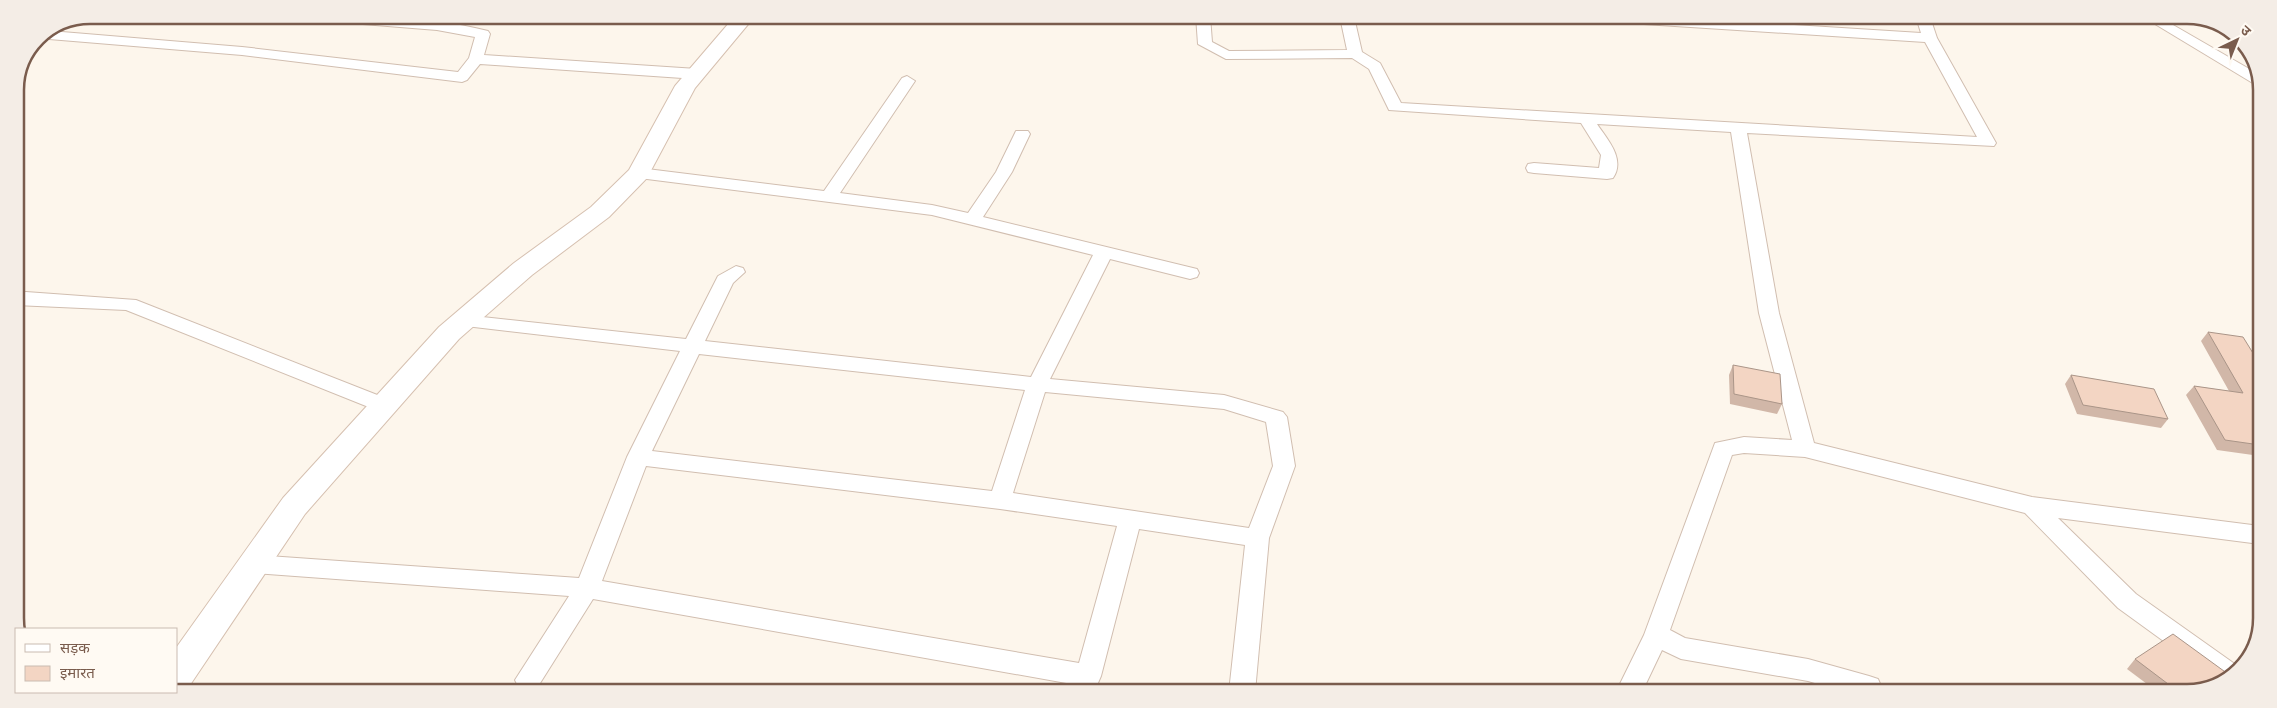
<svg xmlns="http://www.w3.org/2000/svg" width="2277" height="708" font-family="'PT Sans Narrow','Noto Sans Devanagari',sans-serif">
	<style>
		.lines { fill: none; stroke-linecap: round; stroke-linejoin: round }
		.street-casing { stroke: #d1beb0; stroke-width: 2 }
		.secondary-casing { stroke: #d6c0b0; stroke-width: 2 }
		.street { fill: #fff; fill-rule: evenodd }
		.secondary { fill: #fff; fill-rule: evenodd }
		.wall { fill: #d1b7a8 }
		.building { fill: #f3d5c3; stroke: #aa9588 }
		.rim { fill: none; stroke: #7a5c4d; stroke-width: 2.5 }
	</style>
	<rect width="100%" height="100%" fill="#fdf6ec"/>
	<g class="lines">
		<defs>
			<g id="street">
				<path d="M294 15C358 15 425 15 488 31L490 34 484 55 697 69 705 74 697 79 480 64 467 80 462 82 242 55 37 38 50 31 242 47 458 72 469 58 475 37 437 30 301 19Z"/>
				<path d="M1196 16H1210L1212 42 1229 51 1347 50 1340 17H1354L1362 52 1380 63 1401 103 1977 137 1925 42 1597 21 1590 17H1664L1921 33 1916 17H1930L1937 38 1996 143 1994 146 1747 133 1779 313 1814 443 2032 497 2260 526V544L2058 518 2136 594 2239 667 2233 678 2220 682 2118 608 2025 513 1805 457 1744 453 1732 455 1670 630 1685 638 1808 659 1869 676 1878 679 1884 693H1849L1808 681 1681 659 1662 650 1642 692H1616L1644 635 1715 443 1744 437 1792 440 1759 313 1731 132 1597 124C1607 139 1626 159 1613 178L1607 179 1534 173 1528 172 1526 168 1528 164 1534 163 1599 168 1601 155 1581 123 1389 110 1369 69 1352 58 1226 59 1198 44Z"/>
				<path d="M2145 18H2161L2258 74 2262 86 2256 85Z"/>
				<path d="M907 76 915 81 840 193 932 205 968 213 996 172 1016 131H1028L1030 134 1012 172 983 217 1197 269 1199 273 1197 277 1190 279 1110 259 1050 379 1224 395 1283 412 1287 417 1295 466 1269 538 1255 692H1229L1245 545 1139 529 1101 676 1094 692H1068L1072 684 593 599 537 688 528 691 519 688 515 680 569 596 254 573 246 571 242 564 246 557 254 555 579 578 627 457 680 351 457 325 454 321 457 317 464 315 686 339 718 276 736 266 743 268 745 272 733 283 705 341 1031 377 1093 255 932 215 639 178 633 177 631 173 633 169 639 168 824 191 902 78ZM699 354 1025 390 992 491 652 451ZM1045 392 1224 409 1266 422 1273 466 1249 528 1013 493ZM646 466 1000 509 1117 526 1079 663 602 581Z"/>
				<path d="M26 292 136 300 390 400 393 405 390 410 383 412 376 410 126 310 15 305V293Z"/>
			</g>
			<path id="secondary" d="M735 16H755L695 88 647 178 609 217 532 275 459 339 305 514 188 688 176 691V648L283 498 439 327 514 263 591 207 629 170 675 86Z"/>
		</defs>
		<!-- street casing -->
		<use href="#street" class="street-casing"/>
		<!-- secondary casing -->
		<use href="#secondary" class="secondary-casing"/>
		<!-- street -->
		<use href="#street" class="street"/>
		<!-- secondary -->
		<use href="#secondary" class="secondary"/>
	</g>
	<!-- wall -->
	<g class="wall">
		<path d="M2208 332 2261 366 2260 456 2217 450 2186 395 2194 386 2229 391 2201 341Z"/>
		<path d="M1733 365 1782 404 1777 414 1730 404 1729 375Z"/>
		<path d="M2071 375 2168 419 2161 428 2077 414 2065 384Z"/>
		<path d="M2135 659 2228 674 2187 693H2159L2127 669Z"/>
	</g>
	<!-- building -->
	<g class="building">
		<path d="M2208 332 2243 337 2261 366 2260 445 2225 440 2194 386 2243 393Z"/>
		<path d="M1733 365 1780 374 1782 404 1734 394Z"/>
		<path d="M2071 375 2154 389 2168 419 2083 405Z"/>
		<path d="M2173 634 2228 674 2236 673 2232 678 2187 693H2180L2135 659Z"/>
	</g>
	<!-- crop -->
	<path d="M0 0H2277V708H0ZM90 24H2187A66 66 0 0 1 2253 90V618A66 66 0 0 1 2187 684H90A66 66 0 0 1 24 618V90A66 66 0 0 1 90 24Z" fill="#f4ede6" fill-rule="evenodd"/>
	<path class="rim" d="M90 24H2187A66 66 0 0 1 2253 90V618A66 66 0 0 1 2187 684H90A66 66 0 0 1 24 618V90A66 66 0 0 1 90 24Z"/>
	<!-- legend -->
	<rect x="15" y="628" width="162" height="65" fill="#fffaf3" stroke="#cabbb1"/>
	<rect x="25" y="644" width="25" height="8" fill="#ffffff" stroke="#cabbb1"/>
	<text x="60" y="653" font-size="15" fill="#7a5c4d">सड़क</text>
	<rect x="25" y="666" width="25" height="15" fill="#f3d5c3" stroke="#cabbb1"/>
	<text x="60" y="678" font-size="15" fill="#7a5c4d">इमारत</text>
	<!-- north arrow -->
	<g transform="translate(2237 40) rotate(43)" stroke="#fffaf3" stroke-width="4" paint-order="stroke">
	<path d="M0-4L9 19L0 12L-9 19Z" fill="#7a5c4d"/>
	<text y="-8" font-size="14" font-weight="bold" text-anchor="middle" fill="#7a5c4d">उ</text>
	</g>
</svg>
